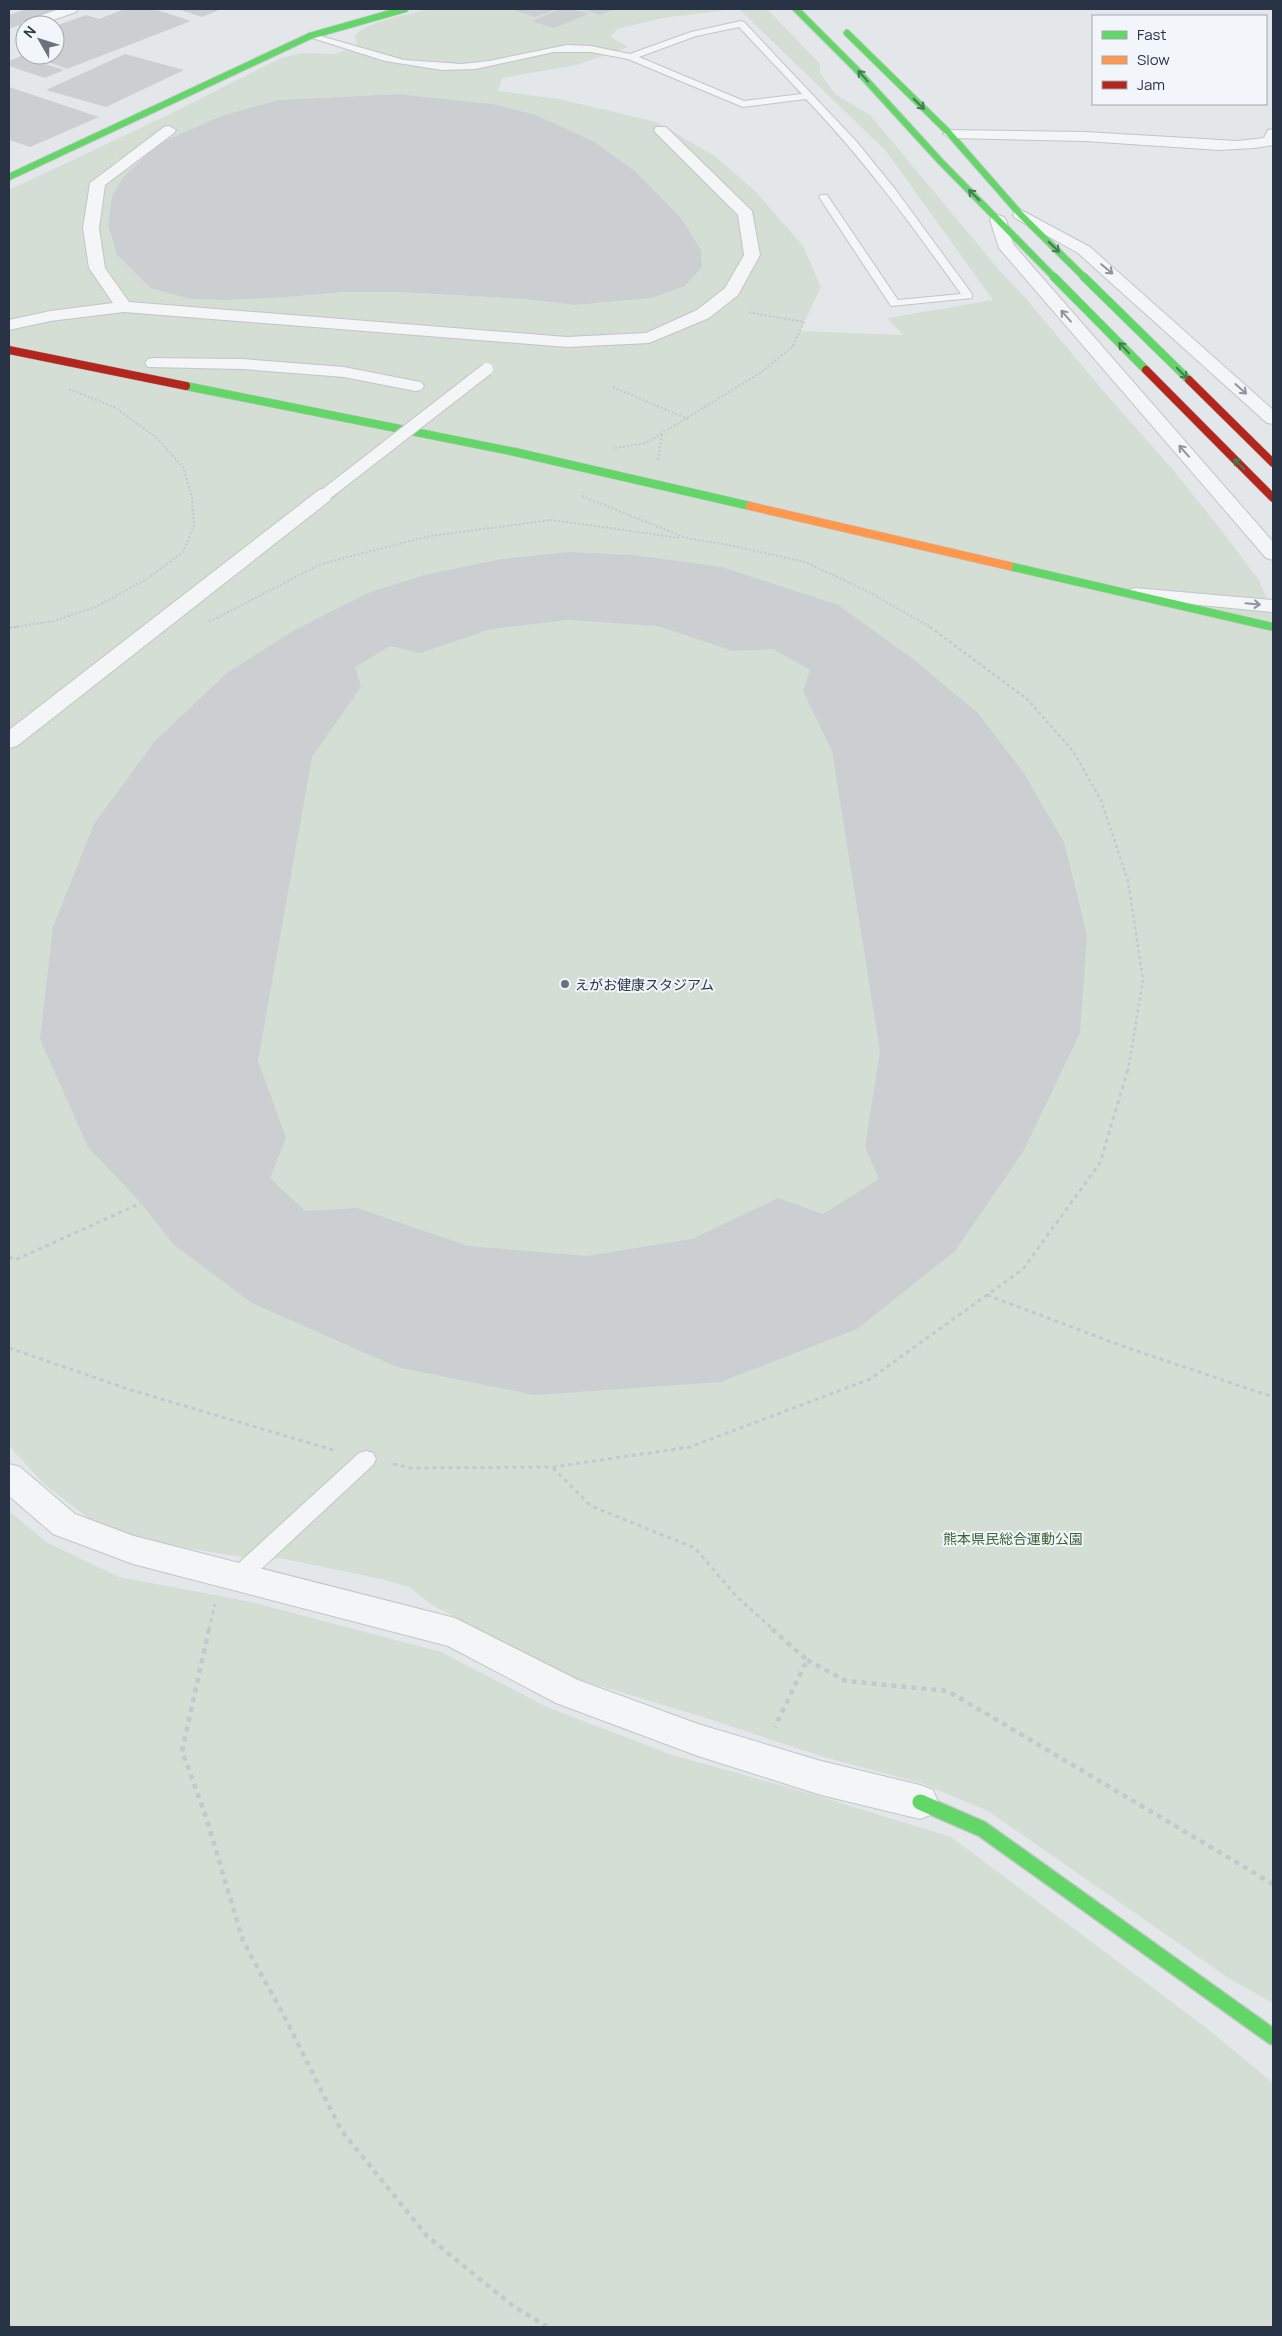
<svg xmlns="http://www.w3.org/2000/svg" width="1282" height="2336" font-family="Manrope,'Noto Sans JP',sans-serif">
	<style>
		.green { fill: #d4ded4; fill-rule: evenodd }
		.building { fill: #cccfd2; fill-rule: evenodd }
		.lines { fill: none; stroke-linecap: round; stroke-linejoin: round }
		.lane-casing { stroke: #c2c5c8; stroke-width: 2 }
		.street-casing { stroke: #c2c5c8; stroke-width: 2 }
		.fast-far2-casing { stroke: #c2c5c8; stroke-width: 8 }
		.fast-far1-casing { stroke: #c2c5c8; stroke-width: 9 }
		.fast-casing { stroke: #c2c5c8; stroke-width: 18 }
		.slow-casing { stroke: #c2c5c8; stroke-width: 9 }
		.jam-casing { stroke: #c2c5c8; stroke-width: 9 }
		.path-far3 { stroke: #c5c8cc; stroke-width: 2; stroke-dasharray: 2 2; stroke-linecap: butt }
		.path-far2 { stroke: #c5c8cc; stroke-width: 2.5; stroke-dasharray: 3 3; stroke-linecap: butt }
		.path-far1 { stroke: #c5c8cc; stroke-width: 3; stroke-dasharray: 4 4; stroke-linecap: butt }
		.path { stroke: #c5c8cc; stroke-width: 4.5; stroke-dasharray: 5 5; stroke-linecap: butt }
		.lane { fill: #f3f5f6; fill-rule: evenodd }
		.street { fill: #f3f5f6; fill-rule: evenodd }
		.fast-far2 { stroke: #63d668; stroke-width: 6 }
		.fast-far1 { stroke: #63d668; stroke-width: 8 }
		.fast { stroke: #63d668; stroke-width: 15 }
		.slow { stroke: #ff974d; stroke-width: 8 }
		.jam { stroke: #b3261e; stroke-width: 8 }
		.lane-bridge-casing { stroke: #c2c5c8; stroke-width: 14; stroke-linecap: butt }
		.lane-bridge { stroke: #f3f5f6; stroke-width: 12 }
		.oneway { stroke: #437c55 }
		.oneway2 { stroke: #8e949e }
		.poi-dot { fill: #6a727f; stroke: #f2f5f9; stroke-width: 2 }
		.labels { text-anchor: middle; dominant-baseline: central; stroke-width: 4; stroke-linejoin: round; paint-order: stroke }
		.poi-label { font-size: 14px; fill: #283346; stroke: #f2f5f9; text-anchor: start }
		.park-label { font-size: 14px; fill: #3c6334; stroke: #f2f5f9 }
	</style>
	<rect width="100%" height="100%" fill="#e4e7ea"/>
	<!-- green -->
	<g class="green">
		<path d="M431 9H736L662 18 617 29 611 37 628 47 577 65 502 78 498 91 559 99 657 122 716 157 757 193 803 246 821 287 800 331 903 335 887 318 993 300 886 151 739 9H767L820 64V73L835 94 870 115 1000 271 1023 295 1105 393 1174 471 1222 531 1259 580 1273 615V2003L1230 1979 988 1811 921 1783 820 1756 700 1716 573 1678 432 1605 409 1587 381 1579 280 1558 265 1561 145 1541 92 1521 44 1484 9 1446V190L168 115 281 58 302 53 335 54 357 46 355 36C363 22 414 13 431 9ZM397 94 493 104 536 115 593 141 635 171 681 218 701 250 702 267 685 286 652 298 575 305 523 299 397 292H346L276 298 227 300 190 299 150 288 117 255 108 225 112 196 124 176 160 143 221 116 278 100Z"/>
		<path d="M9 1511 46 1542 119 1577 247 1601 441 1652 547 1707 672 1755 802 1791 951 1837 1209 2030 1273 2083V2327H9Z"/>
	</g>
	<!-- building -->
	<g class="building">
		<path d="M26 9H62L9 29V15Z"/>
		<path d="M125 9H154L191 21 67 69 29 55H55V36L58 34 55 33V26L86 15 99 19Z"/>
		<path d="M177 9H214L219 10 202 17Z"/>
		<path d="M511 9H556L535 17Z"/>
		<path d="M560 9H572L588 14 554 28 532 21Z"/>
		<path d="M584 9H615L600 15Z"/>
		<path d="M125 54 184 70 106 107 46 90Z"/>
		<path d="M21 56 64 70 45 78 9 66V61Z"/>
		<path d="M9 87 99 117 30 147 9 140Z"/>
		<path d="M397 94 493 104 536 115 593 141 635 171 681 218 701 250 702 267 685 286 652 298 575 305 523 299 397 292H346L276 298 227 300 190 299 150 288 117 255 108 225 112 196 124 176 160 143 221 116 278 100Z"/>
		<path d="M568 552 633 555 722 567 838 605 913 659 978 713 1023 772 1064 842 1087 935 1080 1033 1023 1152 955 1251 857 1329 721 1382 535 1395 397 1367 252 1303 174 1245 141 1203 88 1147 40 1039 53 927 94 824 155 741 227 673 293 631 368 593 424 575 502 559ZM567 620 658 626 733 651 773 649 810 670 803 691 832 751 880 1051 865 1147 879 1179 823 1214 778 1198 692 1239 587 1256 468 1246 357 1208 305 1211 270 1178 286 1138 258 1061 312 757 361 687 355 667 390 646 420 653 491 629Z"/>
	</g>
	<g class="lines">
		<defs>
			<g id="lane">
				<path d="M741 21 744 22 856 141 895 189 972 294V298L891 306 819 197 821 195H827L898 300 961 294C911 224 865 161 806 99L743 107 628 59 591 52H554L475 69 442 70 385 61 306 36 310 33 404 60 462 64 489 61 567 45 591 46 630 54 691 32ZM739 27 802 94 744 101 639 57 696 36Z"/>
				<path d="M366 1451 373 1453 376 1459 373 1465 245 1584 238 1586 231 1584 228 1577 231 1570 359 1453Z"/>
			</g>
			<g id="street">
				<path d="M59 9H78L76 12 39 25H25V29L20 25 22 22Z"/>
				<path d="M169 126 176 130 174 133 105 185 99 228 105 268 129 302 567 337 646 333 697 310 725 288 744 255 738 215 656 133 654 130 656 127H666L752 211 760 255 738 295 709 318 649 343 567 347 124 312 50 321 9 330V320L50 311 113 303 89 268 83 228 90 183 164 127Z"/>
				<path d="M1273 129V145L1254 148 1219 150 1085 141 950 138 943 134 950 130 1085 132 1237 141 1264 138 1268 130Z"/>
				<path d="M1021 210 1090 247 1273 410V424L1267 423 1078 253 1015 218 1013 215 1015 212Z"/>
				<path d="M998 215 1004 217 1006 220 1013 244 1273 542V560L1266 558 999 248 990 220 992 217Z"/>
				<path d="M154 358 242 359 344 367 415 381 421 382 424 386 421 390 415 391 344 377 242 369 148 367 145 363 148 359Z"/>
				<path d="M326 488 333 490 336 494 333 498 17 746 9 748V730L319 490Z"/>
				<path d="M1135 588 1273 600V612L1128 598 1125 594 1128 590Z"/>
				<path d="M9 1464 20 1467 75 1514 134 1536 455 1618 578 1680 698 1724 821 1761 920 1785 933 1790 938 1802 933 1814 920 1819 821 1795 698 1756 556 1703 448 1646 133 1564 53 1534 9 1496Z"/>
			</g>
			<g id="fast-far2">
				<path d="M796 9 856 69 941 162 1055 278"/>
				<path d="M847 33 950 134 1021 215 1085 278"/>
				<path d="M9 177 310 36 405 9"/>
			</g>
			<g id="fast-far1">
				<path d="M1054 277 1146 370"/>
				<path d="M1084 277 1189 380"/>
				<path d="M186 386 515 452 750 506"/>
				<path d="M1009 566 1273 627"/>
			</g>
			<path id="fast" d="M920 1802 982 1829 1273 2037"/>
			<path id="slow" d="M750 506 1009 566"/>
			<g id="jam">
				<path d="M9 350 186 386"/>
				<path d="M1146 370 1273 498"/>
				<path d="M1189 380 1273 463"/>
			</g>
		</defs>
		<!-- lane casing -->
		<use href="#lane" class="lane-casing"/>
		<!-- street casing -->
		<use href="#street" class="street-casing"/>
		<!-- fast-far2 casing -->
		<use href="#fast-far2" class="fast-far2-casing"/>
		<!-- fast-far1 casing -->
		<use href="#fast-far1" class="fast-far1-casing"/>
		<!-- fast casing -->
		<use href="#fast" class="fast-casing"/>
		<!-- slow casing -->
		<use href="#slow" class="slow-casing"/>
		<!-- jam casing -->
		<use href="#jam" class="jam-casing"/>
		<!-- path-far3 -->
		<g class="path-far3">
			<path d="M613 387 688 419"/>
			<path d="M615 448 646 443 760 373 792 347 804 322 747 312"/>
			<path d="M658 460 662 434"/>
			<path d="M582 496 686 538 729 545 805 562 867 591 932 628"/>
			<path d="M209 622 321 564 430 536 552 520 681 538"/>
			<path d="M9 628 53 621 96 607 148 578 183 552 194 526 192 497 183 467 157 438 116 408 69 389"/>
		</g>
		<!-- path-far2 -->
		<g class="path-far2">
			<path d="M930 627 1027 699 1073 751 1101 800 1128 881 1143 980 1128 1071"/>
			<path d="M9 628 17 627"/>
		</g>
		<!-- path-far1 -->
		<g class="path-far1">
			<path d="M9 1257 15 1260 141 1203"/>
			<path d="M987 1295 1125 1347 1273 1397"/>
			<path d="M9 1348 131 1390 333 1450"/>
			<path d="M393 1464 411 1468 553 1467 690 1447 870 1379 1023 1269 1100 1163 1128 1069"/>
			<path d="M553 1468 591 1506 695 1548 737 1597 774 1630"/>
			<path d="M209 1630 215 1604"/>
		</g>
		<!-- path -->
		<g class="path">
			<path d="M209 1629 182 1751 206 1817 243 1941 283 2014 341 2130 427 2236 513 2306 548 2327"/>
			<path d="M772 1629 807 1660 775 1727"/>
			<path d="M807 1660 846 1681 948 1691 1273 1884"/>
		</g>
		<!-- lane -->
		<use href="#lane" class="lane"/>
		<!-- street -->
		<use href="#street" class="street"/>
		<!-- fast-far2 -->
		<use href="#fast-far2" class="fast-far2"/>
		<!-- fast-far1 -->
		<use href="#fast-far1" class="fast-far1"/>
		<!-- fast -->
		<use href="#fast" class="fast"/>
		<!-- slow -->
		<use href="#slow" class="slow"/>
		<!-- jam -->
		<use href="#jam" class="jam"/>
		<defs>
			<path id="lane-bridge" d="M326 494 487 369"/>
		</defs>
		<!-- lane-bridge casing -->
		<use href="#lane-bridge" class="lane-bridge-casing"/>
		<!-- lane-bridge -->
		<use href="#lane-bridge" class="lane-bridge"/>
	</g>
	<!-- one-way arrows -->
	<defs><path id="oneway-shaft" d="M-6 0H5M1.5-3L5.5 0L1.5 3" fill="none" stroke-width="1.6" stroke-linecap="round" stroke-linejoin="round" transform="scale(1.25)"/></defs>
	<g class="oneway">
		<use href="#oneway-shaft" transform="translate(863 76) rotate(-132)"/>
		<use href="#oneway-shaft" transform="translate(919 104) rotate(44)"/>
		<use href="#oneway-shaft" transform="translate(974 195) rotate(-135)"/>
		<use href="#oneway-shaft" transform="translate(1054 247) rotate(44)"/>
		<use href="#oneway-shaft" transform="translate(1124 348) rotate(-134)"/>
		<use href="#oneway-shaft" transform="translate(1182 373) rotate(45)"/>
		<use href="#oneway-shaft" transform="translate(1239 464) rotate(-135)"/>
	</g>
	<g class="oneway2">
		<use href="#oneway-shaft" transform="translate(1107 269) rotate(40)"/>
		<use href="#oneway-shaft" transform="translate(1066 316) rotate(-131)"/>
		<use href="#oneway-shaft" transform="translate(1241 389) rotate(42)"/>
		<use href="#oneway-shaft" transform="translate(1184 451) rotate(-131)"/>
		<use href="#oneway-shaft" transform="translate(1253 604) rotate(5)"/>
	</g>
	<!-- markers -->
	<circle class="poi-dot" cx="565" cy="984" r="5"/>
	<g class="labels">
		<!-- poi labels -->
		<g class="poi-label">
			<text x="575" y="984">えがお健康スタジアム</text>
		</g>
		<!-- park labels -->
		<g class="park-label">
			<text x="1013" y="1538">熊本県民総合運動公園</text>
		</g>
	</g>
	<!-- border -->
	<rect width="1282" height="2336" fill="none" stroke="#283346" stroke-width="20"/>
	<!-- legend -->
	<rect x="1092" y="15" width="175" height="90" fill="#f2f5f9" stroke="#a1a7b1"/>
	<rect x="1102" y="31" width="25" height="8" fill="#63d668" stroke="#a1a7b1"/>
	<text x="1137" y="40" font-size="15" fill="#283346">Fast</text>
	<rect x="1102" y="56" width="25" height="8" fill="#ff974d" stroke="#a1a7b1"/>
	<text x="1137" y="65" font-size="15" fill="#283346">Slow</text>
	<rect x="1102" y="81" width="25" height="8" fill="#b3261e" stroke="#a1a7b1"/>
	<text x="1137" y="90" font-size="15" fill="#283346">Jam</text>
	<!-- north arrow -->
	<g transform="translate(40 40) rotate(309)"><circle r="24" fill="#f2f5f9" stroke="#a1a7b1"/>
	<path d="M0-4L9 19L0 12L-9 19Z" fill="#6a727f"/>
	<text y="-8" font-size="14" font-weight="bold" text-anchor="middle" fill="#283346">N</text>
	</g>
</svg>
